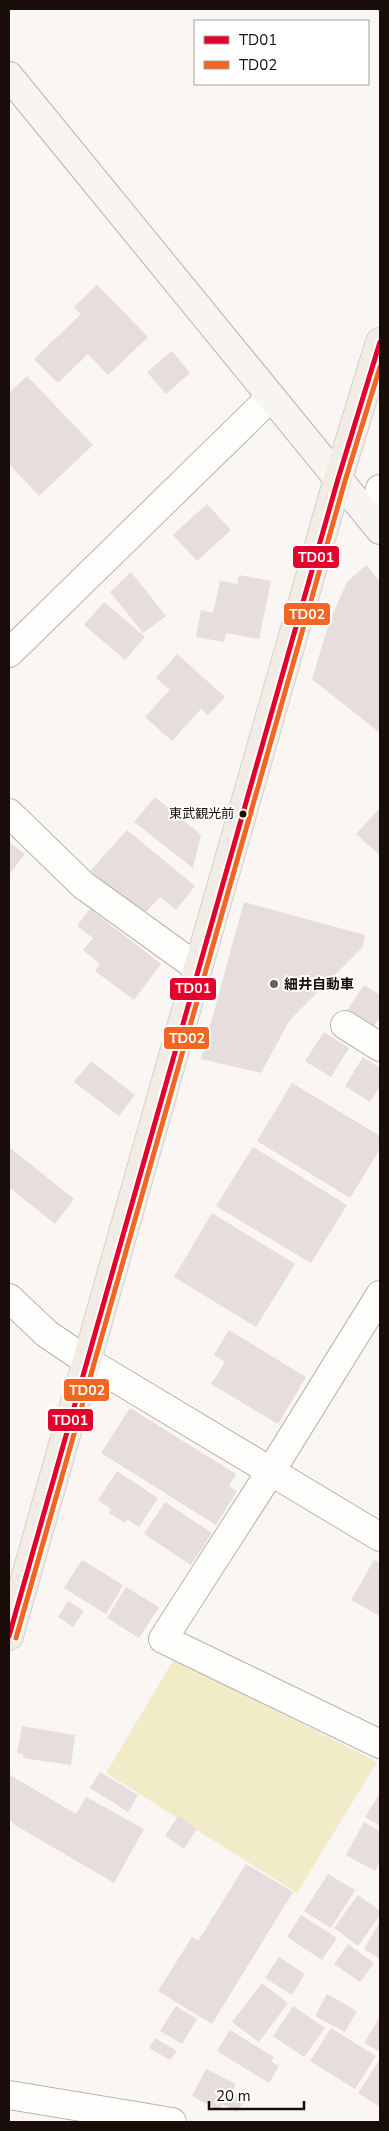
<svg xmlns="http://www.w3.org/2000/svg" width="389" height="2131" font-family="'Nunito Sans','Noto Sans JP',sans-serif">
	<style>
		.green { fill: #f2ebc8 }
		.building { fill: #e6dddc }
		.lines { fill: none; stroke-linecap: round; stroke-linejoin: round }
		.street-casing { stroke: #bbb3af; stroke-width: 30 }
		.secondary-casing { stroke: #bbb3af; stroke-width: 30 }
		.primary-casing { stroke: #d4d0ce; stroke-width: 30 }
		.street { stroke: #fefefd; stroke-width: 28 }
		.secondary { stroke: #f8f5f1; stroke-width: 28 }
		.primary { stroke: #f2ece5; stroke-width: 28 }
		.bus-1-casing { stroke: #fff; stroke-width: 9 }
		.bus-2-casing { stroke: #fff; stroke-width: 9 }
		.bus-1 { stroke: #e4002b; stroke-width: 5 }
		.bus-2 { stroke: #f26522; stroke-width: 5 }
		.bus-dot { fill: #180d08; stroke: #fff; stroke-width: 2 }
		.poi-dot { fill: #675f5b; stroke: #fff; stroke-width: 2 }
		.labels { text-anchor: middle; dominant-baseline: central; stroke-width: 4; stroke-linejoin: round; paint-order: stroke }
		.bus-label { font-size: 13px; fill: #180d08; stroke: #fff; text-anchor: end }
		.poi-label { font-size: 14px; font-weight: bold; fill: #180d08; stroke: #fff; text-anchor: start }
		.line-badge { stroke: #fff; stroke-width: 2 }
		.badge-label { font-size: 14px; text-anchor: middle; font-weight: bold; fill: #fff }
	</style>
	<rect width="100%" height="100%" fill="#faf6f4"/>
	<!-- green -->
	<path class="green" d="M174 1659 377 1762 297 1893 106 1773Z"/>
	<!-- building -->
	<g class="building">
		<path d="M97 285 148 337 108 375 88 354 58 383 34 359 81 314 74 307Z"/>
		<path d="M172 351 190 373 166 394 147 372Z"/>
		<path d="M27 376 93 445 39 496 9 464V393Z"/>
		<path d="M207 504 231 530 197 561 173 535Z"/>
		<path d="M366 565 380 582V733L312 679 330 620 347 582Z"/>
		<path d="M131 572 166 616 143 633 110 592Z"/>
		<path d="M239 575 271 581 259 639 226 633 224 642 196 637 201 610 213 613 220 581 237 584Z"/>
		<path d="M104 602 145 637 125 660 84 625Z"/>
		<path d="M177 654 225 697 208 715 201 709 172 741 145 717 170 690 156 678Z"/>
		<path d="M155 797 201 835 193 868 134 822Z"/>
		<path d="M380 808V855L356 834Z"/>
		<path d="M127 830 195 886 176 910 160 897 144 914 90 871Z"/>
		<path d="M9 842 25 854 9 875Z"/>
		<path d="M244 902 365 935 363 947 289 1021 261 1073 201 1059Z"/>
		<path d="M90 909 161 964 134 1000 95 971 100 964 83 950 93 938 77 926Z"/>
		<path d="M364 985 380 995V1017L372 1029 346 1012Z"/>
		<path d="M324 1032 349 1048 331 1077 305 1061Z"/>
		<path d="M363 1057 380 1068V1086L370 1102 345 1086Z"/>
		<path d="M91 1061 135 1095 119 1116 74 1082Z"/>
		<path d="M292 1083 380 1136V1149L350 1198 257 1141Z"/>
		<path d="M9 1147 74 1199 55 1224 9 1187Z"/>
		<path d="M253 1147 347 1205 311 1263 216 1206Z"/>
		<path d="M212 1213 295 1264 256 1327 174 1277Z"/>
		<path d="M229 1330 306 1377 278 1424 211 1384 225 1362 214 1355Z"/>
		<path d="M130 1408 236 1474 229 1486 237 1491 216 1525 101 1453Z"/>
		<path d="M117 1471 158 1498 139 1527 127 1519 125 1523 109 1513 111 1509 98 1500Z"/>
		<path d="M165 1502 212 1533 191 1565 144 1534Z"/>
		<path d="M82 1560 123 1585 106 1614 64 1588Z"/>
		<path d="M374 1560 380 1563V1616L351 1600Z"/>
		<path d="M126 1587 159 1607 139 1638 107 1618Z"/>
		<path d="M68 1601 84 1611 73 1627 58 1617Z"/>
		<path d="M22 1726 75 1735 71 1765 23 1758 24 1754 17 1753Z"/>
		<path d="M100 1772 138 1795 128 1812 90 1788Z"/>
		<path d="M10 1775 76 1814 86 1797 144 1829 114 1883 15 1825 9 1818Z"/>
		<path d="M380 1793V1826L365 1817Z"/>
		<path d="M178 1816 197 1829 184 1849 165 1836Z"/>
		<path d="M364 1822 380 1831V1861L375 1871 346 1855Z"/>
		<path d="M246 1864 293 1892 212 2024 158 1991 192 1937 198 1941Z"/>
		<path d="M328 1874 355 1890 331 1928 304 1911Z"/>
		<path d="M358 1895 380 1911V1915L358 1946 334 1928Z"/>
		<path d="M301 1915 337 1938 322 1960 287 1937Z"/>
		<path d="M380 1921V1959L364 1949Z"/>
		<path d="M348 1944 374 1963 360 1982 334 1964Z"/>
		<path d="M279 1957 305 1974 292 1995 265 1978Z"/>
		<path d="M262 1983 288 2003 259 2042 232 2022Z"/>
		<path d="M327 1994 357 2011 345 2032 315 2016Z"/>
		<path d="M176 2006 197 2019 182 2044 160 2031Z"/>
		<path d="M293 2006 325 2028 304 2057 273 2036Z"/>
		<path d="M379 2018 380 2019V2052L364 2043Z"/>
		<path d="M331 2028 376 2056 355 2089 310 2061Z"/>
		<path d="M230 2030 274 2057 271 2061 279 2066 269 2083 217 2051Z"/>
		<path d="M155 2038 177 2051 170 2060 149 2048Z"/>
		<path d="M380 2059V2107L358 2093Z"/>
		<path d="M206 2069 236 2084 232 2092 245 2099 237 2112 222 2104 218 2110 192 2096Z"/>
	</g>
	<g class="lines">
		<defs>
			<g id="street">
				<path d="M372 520 380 489"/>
				<path d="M9 653 271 397"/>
				<path d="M9 813 83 885 198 968"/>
				<path d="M345 1025 380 1047"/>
				<path d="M380 1295 271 1471 163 1639 380 1744"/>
				<path d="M9 1298 47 1334 87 1361 380 1537"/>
				<path d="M9 2095 172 2122"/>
			</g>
			<path id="secondary" d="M9 76 380 530"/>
			<path id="primary" d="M9 1636 198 968 338 479 380 342"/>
		</defs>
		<!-- street casing -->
		<use href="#street" class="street-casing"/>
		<!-- secondary casing -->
		<use href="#secondary" class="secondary-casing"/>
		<!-- primary casing -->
		<use href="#primary" class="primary-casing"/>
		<!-- street -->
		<use href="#street" class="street"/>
		<!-- secondary -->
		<use href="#secondary" class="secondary"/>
		<!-- primary -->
		<use href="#primary" class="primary"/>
		<defs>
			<path id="bus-1" d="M9 1636 338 479 380 342"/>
			<path id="bus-2" d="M16 1638 345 481 380 367"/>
		</defs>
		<!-- bus-1 casing -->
		<use href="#bus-1" class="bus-1-casing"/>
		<!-- bus-2 casing -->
		<use href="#bus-2" class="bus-2-casing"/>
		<!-- bus-1 -->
		<use href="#bus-1" class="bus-1"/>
		<!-- bus-2 -->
		<use href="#bus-2" class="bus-2"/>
	</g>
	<!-- markers -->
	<circle class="bus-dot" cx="243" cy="814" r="4.5"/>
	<circle class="poi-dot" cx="274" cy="984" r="5"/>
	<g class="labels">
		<!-- bus labels -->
		<g class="bus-label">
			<text x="234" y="814">東武観光前</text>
		</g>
		<!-- poi labels -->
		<g class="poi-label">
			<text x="284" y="984">細井自動車</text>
		</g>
	</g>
	<g class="line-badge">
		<rect x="292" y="545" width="48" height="24" rx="5" fill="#e4002b"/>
		<rect x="283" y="602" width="48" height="24" rx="5" fill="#f26522"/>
		<rect x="169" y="977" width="48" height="24" rx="5" fill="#e4002b"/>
		<rect x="163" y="1026" width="47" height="24" rx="5" fill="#f26522"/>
		<rect x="63" y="1378" width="47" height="24" rx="5" fill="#f26522"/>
		<rect x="47" y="1408" width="47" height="24" rx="5" fill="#e4002b"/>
	</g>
	<g class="badge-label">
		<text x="316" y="562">TD01</text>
		<text x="307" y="619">TD02</text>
		<text x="193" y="993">TD01</text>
		<text x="187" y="1043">TD02</text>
		<text x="87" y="1395">TD02</text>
		<text x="70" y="1425">TD01</text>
	</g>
	<!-- border -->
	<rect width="389" height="2131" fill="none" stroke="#180d08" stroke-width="20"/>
	<!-- legend -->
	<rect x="194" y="20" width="175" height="65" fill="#ffffff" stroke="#a39e9c"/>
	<rect x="204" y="36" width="25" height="8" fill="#e4002b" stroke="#a39e9c"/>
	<text x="239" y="45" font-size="15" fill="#180d08">TD01</text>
	<rect x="204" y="61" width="25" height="8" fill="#f26522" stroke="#a39e9c"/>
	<text x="239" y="70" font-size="15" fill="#180d08">TD02</text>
	<!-- scale -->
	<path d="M209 2101v8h95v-8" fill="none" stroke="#180d08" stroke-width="2.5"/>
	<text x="216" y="2101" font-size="15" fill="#180d08" stroke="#ffffff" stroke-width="4" paint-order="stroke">20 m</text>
</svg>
